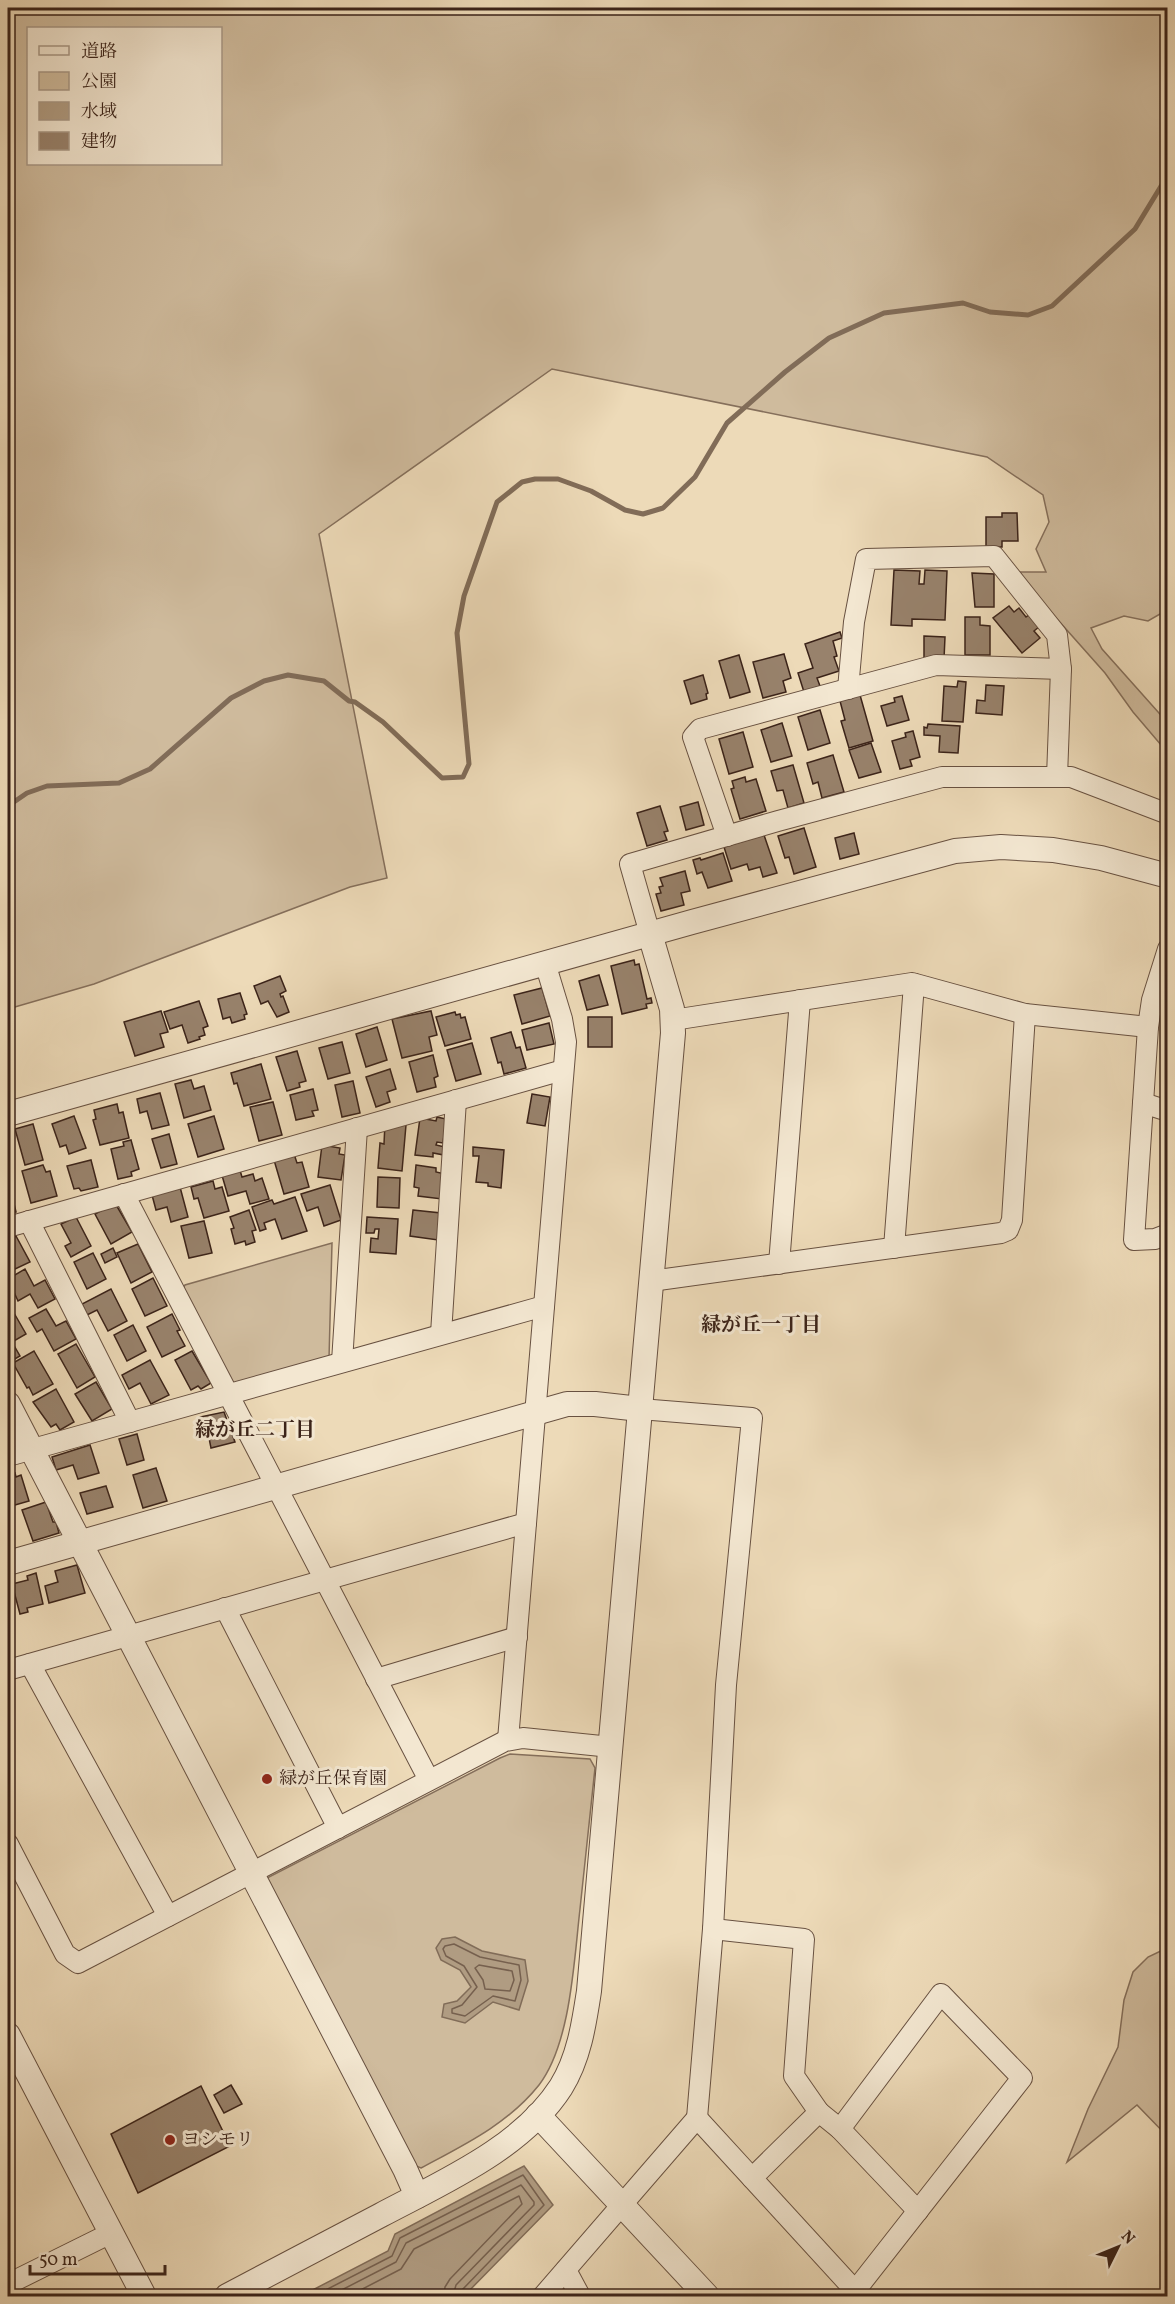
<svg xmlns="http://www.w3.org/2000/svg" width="1175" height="2304" font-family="Vollkorn,'Noto Serif JP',serif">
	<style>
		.green { fill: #cfbb9d; stroke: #856f5b; stroke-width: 1.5; fill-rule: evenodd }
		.water { fill: #b09c82; stroke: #816c58; stroke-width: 1.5 }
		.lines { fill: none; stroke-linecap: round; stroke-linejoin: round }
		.shore { stroke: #76604e; stroke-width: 1.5 }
		.stream { stroke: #816c58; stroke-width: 5 }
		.building { fill: #98826c; stroke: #3b2319; stroke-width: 1.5 }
		.minor-casing { stroke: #685141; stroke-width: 22 }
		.tertiary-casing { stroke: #685141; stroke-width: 26 }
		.minor { stroke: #f3e7d1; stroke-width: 20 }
		.tertiary { stroke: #f3e7d1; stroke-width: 24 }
		.poi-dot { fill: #8f2418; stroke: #f3e7d1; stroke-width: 2 }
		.labels { text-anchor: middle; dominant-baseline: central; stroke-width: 6; stroke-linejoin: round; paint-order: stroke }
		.poi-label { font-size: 18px; fill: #3b2319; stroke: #f3e7d1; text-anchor: start }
		.neighbourhood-label { font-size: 20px; font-weight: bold; fill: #3b2319; stroke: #f3e7d1 }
	</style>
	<rect width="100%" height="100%" fill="#eddab8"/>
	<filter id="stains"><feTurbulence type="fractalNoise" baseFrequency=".00333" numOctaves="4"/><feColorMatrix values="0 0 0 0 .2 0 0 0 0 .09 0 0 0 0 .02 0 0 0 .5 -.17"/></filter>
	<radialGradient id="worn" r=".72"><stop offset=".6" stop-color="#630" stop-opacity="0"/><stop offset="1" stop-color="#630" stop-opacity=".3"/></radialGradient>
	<!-- green -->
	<g class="green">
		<path d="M8 8H1167V610L1148 621 1124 616 1091 628 1102 649 1167 722V752L1133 712 1105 673 1026 584 1020 572H1046L1036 549 1049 522 1043 495 987 457 552 369 319 534 387 878 350 887 94 984 8 1009ZM28 28H220V164H28Z"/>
		<path d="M332 1243 329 1359 234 1386 181 1292 185 1285Z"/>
		<path d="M510 1754 590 1759 595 1768C590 1815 585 1862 580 1909 574 1960 571 2043 539 2085 508 2124 464 2145 421 2168L416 2166 267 1878 500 1758Z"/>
		<path d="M1167 1948V2136L1137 2105 1067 2162 1088 2109 1118 2047 1124 2000 1133 1972 1148 1957Z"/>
	</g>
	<!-- water -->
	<g class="water">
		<path d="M455 1937 482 1951 525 1960 528 1981 519 2010 493 2002 465 2023 442 2017 444 2004 457 2001 471 1987 460 1970 441 1960 436 1948 442 1939Z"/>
		<path d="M524 2166 553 2205 464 2296H301L388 2251 395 2234Z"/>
	</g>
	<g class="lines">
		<!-- shore -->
		<g class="shore">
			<path d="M454 1944 480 1957 519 1965 521 1980 515 2001 493 1996 465 2016 452 2013V2009L462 2005 477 1987 464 1966 446 1956 443 1949 445 1946Z"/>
			<path d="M479 1965 512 1971 514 1980 510 1991 485 1989 483 1980 475 1968Z"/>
			<path d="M314 2296 392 2256 400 2238 523 2175 544 2205 462 2290 460 2296"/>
			<path d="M330 2296 396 2262 406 2243 521 2185 534 2202V2205L456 2285 453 2296"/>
			<path d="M349 2296 401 2269 414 2249 519 2196 522 2204 450 2279 445 2287 444 2296"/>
		</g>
		<!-- stream -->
		<path class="stream" d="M8 806 27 793 47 786 119 783 150 769 231 698 264 681 288 675 324 681 349 701 355 702 383 722 442 778 463 777 469 764 457 633 464 596 497 502 522 482 535 479H558L591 491 625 510 643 514 663 508 695 477 727 423 785 372 829 338 884 313 963 303 990 312 1028 315 1052 306 1135 229 1166 178 1168 171"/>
	</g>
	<!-- building -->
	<g class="building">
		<path d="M1002 513H1017L1018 541H1002V547H986V517H1002Z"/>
		<path d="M894 570 920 571 919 584H924L925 570 947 571 945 620 912 619V626L891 625Z"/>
		<path d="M972 573 994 574V607H975Z"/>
		<path d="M1009 606 1014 612 1019 608 1026 617 1030 614 1040 626 1034 631 1040 638 1022 653 993 618Z"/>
		<path d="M965 617H980V625L990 626V655H965Z"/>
		<path d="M840 632 842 638 833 641 837 656 834 657 839 671 817 678 820 686 804 692 798 673 813 668 805 644Z"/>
		<path d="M924 636 945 637 944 659 924 658Z"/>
		<path d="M784 654 791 678 783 681 786 692 763 698 753 662Z"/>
		<path d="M739 655 750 692 730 698 719 661Z"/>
		<path d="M703 675 708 693 706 694 707 699 691 704 684 681Z"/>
		<path d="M958 681 966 682 963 722 942 721 944 686 957 687Z"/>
		<path d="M986 685 1004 686 1002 715 976 713 977 700 985 701Z"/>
		<path d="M860 695 873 741 849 748 841 721 845 720 840 701Z"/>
		<path d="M902 696 909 720 887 726 881 706 895 702 894 698Z"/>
		<path d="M820 710 830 743 808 750 798 717Z"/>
		<path d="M782 723 792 756 771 762 761 730Z"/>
		<path d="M928 724 960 726 958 753 939 752 940 736 924 735V727L927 728Z"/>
		<path d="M913 731 920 757 910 760 912 766 900 769 892 741 906 737 905 733Z"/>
		<path d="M743 732 753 767 729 774 719 739Z"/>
		<path d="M871 743 881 772 859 778 849 750Z"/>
		<path d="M833 755 844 792 822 798 818 782 813 784 807 763Z"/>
		<path d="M793 765 804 803 788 808 783 790 777 791 771 771Z"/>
		<path d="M745 777 746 782 756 779 766 811 740 819 731 789 734 788 732 781Z"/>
		<path d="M698 802 704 825 686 830 680 807Z"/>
		<path d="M660 806 668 831 664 832 667 840 647 846 637 813Z"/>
		<path d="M804 828 816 867 794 874 789 857 785 858 778 836Z"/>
		<path d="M854 833 859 854 840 859 835 838Z"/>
		<path d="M764 835 777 873 763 877 760 867 749 870 747 864 731 869 724 847Z"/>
		<path d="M723 853 732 881 708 888 702 872 697 874 693 860 700 858 701 860Z"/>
		<path d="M685 871 690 891 681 893 684 905 661 911 656 894 661 893 659 887 663 886 660 878Z"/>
		<path d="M634 960 635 965 639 964 647 999 651 998 652 1003 646 1004 647 1008 622 1014 611 966Z"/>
		<path d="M599 975 608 1005 587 1010 579 981Z"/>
		<path d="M280 976 286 991 280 994 281 997 283 996 289 1012 277 1017 268 1001 261 1004 254 986Z"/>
		<path d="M542 988 550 1016 522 1024 514 995Z"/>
		<path d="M240 993 247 1014 244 1015 245 1019 232 1023 230 1017 223 1019 218 999Z"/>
		<path d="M199 1001 208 1026 203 1028 205 1035 199 1037 200 1039 188 1043 182 1025 170 1029 164 1012Z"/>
		<path d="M161 1011 168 1032 160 1034 164 1047 135 1056 124 1022Z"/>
		<path d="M431 1011 437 1035 429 1037 432 1051 402 1058 392 1019Z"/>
		<path d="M455 1012 456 1015 460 1014 461 1018 465 1017 471 1039 445 1046 436 1017Z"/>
		<rect x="588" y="1017" width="24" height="30"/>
		<path d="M549 1023 554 1044 527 1050 522 1030Z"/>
		<path d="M377 1027 387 1060 366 1067 356 1034Z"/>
		<path d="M511 1032 516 1048 520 1047 526 1068 504 1074 501 1062 498 1063 491 1038Z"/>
		<path d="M342 1042 350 1073 328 1079 319 1048Z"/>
		<path d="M472 1043 481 1074 456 1081 447 1050Z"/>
		<path d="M297 1051 306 1081 299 1083 300 1087 287 1091 276 1057Z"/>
		<path d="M433 1055 438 1076 434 1078 436 1087 417 1092 409 1062Z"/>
		<path d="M261 1064 271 1099 244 1106 237 1083 234 1084 231 1073Z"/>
		<path d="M390 1069 396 1089 387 1092 390 1102 376 1107 366 1077Z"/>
		<path d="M191 1080 194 1089 204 1086 211 1110 184 1118 175 1084Z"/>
		<path d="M353 1081 360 1113 342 1117 335 1085Z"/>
		<path d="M313 1089 318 1110 312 1111 314 1116 296 1120 290 1095Z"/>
		<path d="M160 1093 169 1125 152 1129 147 1111 140 1113 137 1099Z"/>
		<path d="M532 1094 550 1097 545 1126 527 1123Z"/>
		<path d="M273 1102 282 1135 259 1141 250 1107Z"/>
		<path d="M117 1104 119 1113 123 1112 129 1138 100 1145 93 1120 96 1119 94 1110Z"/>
		<path d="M74 1116 86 1148 69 1154 66 1145 60 1147 52 1124Z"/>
		<path d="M214 1116 224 1149 198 1157 188 1124Z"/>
		<path d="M437 1117 446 1119 443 1143 437 1142 436 1145 445 1147 444 1155 433 1153V1157L415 1155 420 1118 436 1121Z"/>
		<path d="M385 1123 406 1125 402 1171 378 1168 380 1143 384 1144Z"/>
		<path d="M33 1124 43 1160 25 1165 15 1129Z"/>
		<path d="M169 1134 177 1164 161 1168 152 1139Z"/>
		<path d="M131 1140 139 1169 131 1172 132 1176 118 1179 111 1149 124 1146 123 1142Z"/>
		<path d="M322 1145 340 1148 339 1154 345 1155 341 1180 318 1177Z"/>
		<path d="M473 1147 504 1150 501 1188 488 1186V1183L476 1182 479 1156H473Z"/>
		<path d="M294 1154 297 1163 302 1162 309 1187 284 1194 274 1160Z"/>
		<path d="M91 1160 98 1187 81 1191 79 1188 74 1189 67 1166Z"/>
		<path d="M43 1165 46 1172 50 1171 57 1196 31 1203 22 1171Z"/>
		<path d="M416 1165 436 1168V1172L445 1174 442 1199 418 1196 419 1188 414 1187Z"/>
		<path d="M239 1167 242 1177 253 1174 255 1181 262 1178 269 1199 250 1204 246 1191 228 1196 221 1172Z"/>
		<path d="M378 1177 400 1178 399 1208 377 1207Z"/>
		<path d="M213 1181 215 1189 222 1187 229 1211 204 1218 198 1198 194 1199 191 1187Z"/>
		<path d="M9 1183 16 1212 8 1214V1184Z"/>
		<path d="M330 1185 341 1220 324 1226 318 1207 307 1211 301 1194Z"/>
		<path d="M180 1187 188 1217 171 1222 167 1207 156 1210 152 1195Z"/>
		<path d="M295 1197 307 1231 282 1239 275 1219 264 1223 266 1229 260 1231 252 1207 272 1200 274 1204Z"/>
		<path d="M115 1203 132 1232 111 1244 95 1214Z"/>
		<path d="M249 1210 256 1230 252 1231 255 1242 246 1245 245 1241 235 1244 231 1229 234 1228 230 1217Z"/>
		<path d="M413 1210 441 1213 438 1240 410 1236Z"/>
		<path d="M76 1217 91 1246 71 1257 65 1246 71 1243 61 1224Z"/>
		<path d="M367 1217 398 1219 396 1254 370 1252 371 1238 378 1239 379 1229H375L374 1233H366Z"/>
		<path d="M204 1221 212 1253 189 1258 181 1226Z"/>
		<path d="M16 1236 30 1262 13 1270 8 1259V1240Z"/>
		<path d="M138 1244 152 1272 131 1283 117 1253Z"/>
		<path d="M113 1248 117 1257 105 1263 101 1254Z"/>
		<path d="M93 1253 106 1279 87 1289 74 1262Z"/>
		<path d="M25 1269 34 1286 45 1280 55 1299 38 1308 30 1294 18 1301 8 1279Z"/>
		<path d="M153 1278 167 1306 145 1316 132 1289Z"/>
		<path d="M111 1289 127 1321 108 1331 97 1310 87 1315 82 1304Z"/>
		<path d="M46 1309 56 1326 66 1321 76 1339 54 1351 42 1329 37 1332 29 1318Z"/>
		<path d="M14 1313 26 1334 12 1342 20 1356 8 1363V1317Z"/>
		<path d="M172 1314 180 1330 177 1331 185 1346 162 1357 147 1327Z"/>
		<path d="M133 1325 146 1351 127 1361 114 1335Z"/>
		<path d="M76 1344 95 1377 77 1388 58 1354Z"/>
		<path d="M34 1351 53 1384 33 1395 29 1387 27 1388 13 1363Z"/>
		<path d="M192 1351 211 1383 201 1389 198 1386 191 1390 175 1360Z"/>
		<path d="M150 1360 169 1395 151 1404 140 1383 129 1389 122 1375Z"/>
		<path d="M96 1382 112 1409 92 1421 75 1394Z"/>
		<path d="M56 1389 74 1422 60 1430 56 1424 51 1427 33 1402Z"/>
		<path d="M224 1412 235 1442 211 1448 208 1433 204 1434 200 1417Z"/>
		<path d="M137 1434 144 1460 127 1465 119 1439Z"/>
		<path d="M90 1445 99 1473 78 1479 73 1465 56 1470 52 1457Z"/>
		<path d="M156 1468 167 1501 143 1508 133 1475Z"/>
		<path d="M15 1473 16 1477 21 1475 29 1501 8 1507V1475Z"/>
		<path d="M106 1486 113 1507 87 1514 80 1493Z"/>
		<path d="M46 1502 53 1522H56L59 1533 33 1541 22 1510Z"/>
		<path d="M77 1565 85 1593 49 1603 45 1586 58 1582 55 1571Z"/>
		<path d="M36 1573 43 1604 27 1608 28 1612 20 1614 12 1584 28 1580 27 1576Z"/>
		<path d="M8 1622 14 1657 8 1658Z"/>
		<path d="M231 2085 242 2104 224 2113 214 2095Z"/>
		<path d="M201 2086 230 2146 138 2193 111 2134Z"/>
	</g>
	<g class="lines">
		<defs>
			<g id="minor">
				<path d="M848 689 854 622 866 559 994 556 1057 635 1061 669 1057 777"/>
				<path d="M727 836 693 737 700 729 936 665 1061 669"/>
				<path d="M650 934 630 864 778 821 942 777H1071L1168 814"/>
				<path d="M1168 949 1152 1000 1148 1027 1134 1240 1155 1239 1168 1234"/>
				<path d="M673 1020 912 983 1025 1014 1148 1027"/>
				<path d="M1143 1103 1168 1111"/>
				<path d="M124 1194 429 1780"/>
				<path d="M29 1221 130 1422"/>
				<path d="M8 1227 563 1070"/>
				<path d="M894 1248 914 984"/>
				<path d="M779 1264 800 1000"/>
				<path d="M651 1281 1001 1233 1008 1230 1012 1220 1025 1014"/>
				<path d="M441 1334 456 1100"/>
				<path d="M342 1362 357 1128"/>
				<path d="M640 1409 752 1418 726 1685 713 1929 697 2118"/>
				<path d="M8 1456 544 1306"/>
				<path d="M225 1608 338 1828"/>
				<path d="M30 1664 168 1916"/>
				<path d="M8 1670 526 1523"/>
				<path d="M376 1679 517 1637"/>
				<path d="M508 1740 566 1042 562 1019 545 963"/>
				<path d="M8 1844 65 1954 78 1963 505 1741 523 1738 611 1747"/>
				<path d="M713 1929 804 1939 794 2076 819 2112"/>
				<path d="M840 2129 918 2211"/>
				<path d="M752 2178 819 2112 840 2129 941 1994 1022 2078 855 2291"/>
				<path d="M566 2270 580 2296"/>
				<path d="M8 2284 111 2233"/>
				<path d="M543 2296 697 2118 860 2296"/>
			</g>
			<g id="tertiary">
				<path d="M8 1114 692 922 955 851 1001 847 1053 850 1101 858 1168 876"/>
				<path d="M8 1404 405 2169 417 2196"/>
				<path d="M8 1563 567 1404H595L640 1409"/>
				<path d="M8 2035 144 2296"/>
				<path d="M538 2115 707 2296"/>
				<path d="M227 2296C279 2269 330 2242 381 2215 443 2182 522 2148 561 2087 579 2058 584 2024 589 1991L673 1033 672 1009 650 934"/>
			</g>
		</defs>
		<!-- minor casing -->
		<use href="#minor" class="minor-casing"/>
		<!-- tertiary casing -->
		<use href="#tertiary" class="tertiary-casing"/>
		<!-- minor -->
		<use href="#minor" class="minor"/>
		<!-- tertiary -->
		<use href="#tertiary" class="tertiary"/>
	</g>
	<!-- markers -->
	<g class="poi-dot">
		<circle cx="267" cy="1779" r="6"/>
		<circle cx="170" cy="2140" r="6"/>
	</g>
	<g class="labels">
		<!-- poi labels -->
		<g class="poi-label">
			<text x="279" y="1779">緑が丘保育園</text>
			<text x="182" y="2140">ヨシモリ</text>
		</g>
		<!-- neighbourhood labels -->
		<g class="neighbourhood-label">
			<text x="761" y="1326">緑が丘一丁目</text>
			<text x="255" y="1431">緑が丘二丁目</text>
		</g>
	</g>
	<!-- margin -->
	<rect width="1175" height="2304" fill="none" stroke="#eddab8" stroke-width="30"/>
	<rect x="9" y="9" width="1157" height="2286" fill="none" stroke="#3b2319" stroke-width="3"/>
	<rect x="15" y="15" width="1145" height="2274" fill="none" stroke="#3b2319" stroke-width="1.5"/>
	<!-- legend -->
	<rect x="27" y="27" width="195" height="138" fill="#f3e7d1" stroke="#a99987" stroke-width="1.5"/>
	<rect x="39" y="46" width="30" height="9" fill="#f3e7d1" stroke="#a99987" stroke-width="1.5"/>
	<text x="81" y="57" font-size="18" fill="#3b2319">道路</text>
	<rect x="39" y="72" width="30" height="18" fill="#cfbb9d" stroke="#a99987" stroke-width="1.5"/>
	<text x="81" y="87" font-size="18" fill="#3b2319">公園</text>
	<rect x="39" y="102" width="30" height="18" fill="#b09c82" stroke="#a99987" stroke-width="1.5"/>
	<text x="81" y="117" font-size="18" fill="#3b2319">水域</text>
	<rect x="39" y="132" width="30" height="18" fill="#98826c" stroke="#a99987" stroke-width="1.5"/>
	<text x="81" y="147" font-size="18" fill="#3b2319">建物</text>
	<!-- north arrow -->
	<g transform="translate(1118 2247) rotate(47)" stroke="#f3e7d1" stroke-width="4.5" paint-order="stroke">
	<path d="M0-4.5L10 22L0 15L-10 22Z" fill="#3b2319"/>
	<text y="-9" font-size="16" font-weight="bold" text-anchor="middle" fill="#3b2319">N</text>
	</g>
	<!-- scale -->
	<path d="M30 2265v9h135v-9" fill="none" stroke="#3b2319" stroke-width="3"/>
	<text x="39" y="2265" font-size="18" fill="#3b2319" stroke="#f3e7d1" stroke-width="4.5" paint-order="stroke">50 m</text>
	<rect width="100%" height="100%" filter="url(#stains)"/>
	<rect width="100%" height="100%" fill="url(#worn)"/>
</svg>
